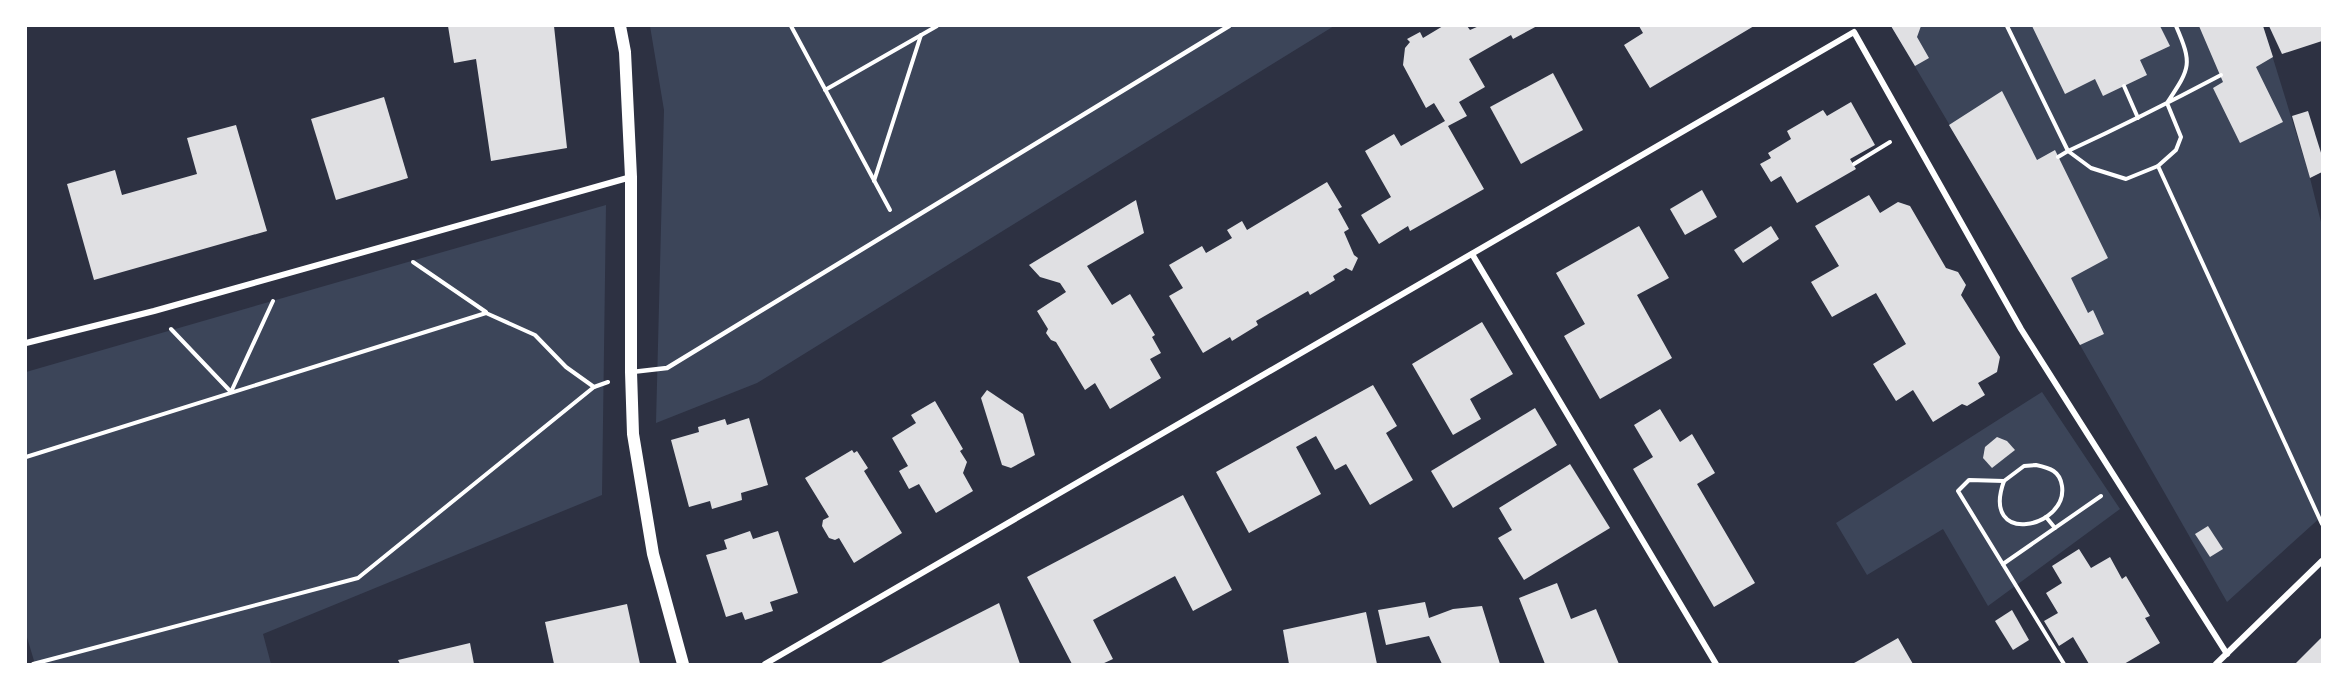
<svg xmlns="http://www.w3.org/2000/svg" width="2348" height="690" font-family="'Titillium Web',sans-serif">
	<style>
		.green { fill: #3c4559 }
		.building { fill: #e0e0e3 }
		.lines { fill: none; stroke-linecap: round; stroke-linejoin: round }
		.path { stroke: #fff; stroke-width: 4 }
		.service { stroke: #fff; stroke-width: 4.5 }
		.minor { stroke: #fff; stroke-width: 6 }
		.secondary { stroke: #fff; stroke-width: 12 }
	</style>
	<rect width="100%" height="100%" fill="#2d3142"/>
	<!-- green -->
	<g class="green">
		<path d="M650 26H1334L757 383 656 423 664 110Z"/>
		<path d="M1891 26H2263L2310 178 2322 226V516L2227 602 2080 345Z"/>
		<path d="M606 205 602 495 263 634 271 664H35L26 634V372Z"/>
		<path d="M2042 392 2120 509 1988 606 1943 529 1867 575 1836 523Z"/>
	</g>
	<!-- building -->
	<g class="building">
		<path d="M448 26H554L567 148 491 161 476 59 454 63Z"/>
		<path d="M1443 26H1467L1470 30 1479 26H1537L1513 39 1511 35 1469 59 1485 87 1459 102 1467 116 1448 126 1484 189 1410 231 1408 226 1379 244 1361 215 1391 197 1365 151 1394 134 1401 146 1445 121 1434 103 1426 108 1403 65 1405 48 1410 42 1407 39 1420 32 1423 38Z"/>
		<path d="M1639 26H1754L1650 88 1624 45 1643 33Z"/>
		<path d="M1891 26H1921L1917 37 1929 58 1915 66Z"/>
		<path d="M2032 26H2160L2170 46 2140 60 2147 75 2103 96 2095 79 2065 94Z"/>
		<path d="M2199 26H2263L2273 57 2256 67 2283 122 2240 143 2213 88 2223 82Z"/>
		<path d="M2269 26H2322V41L2282 54Z"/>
		<path d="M1553 73 1583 130 1521 164 1490 107Z"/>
		<path d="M2002 91 2037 160 2055 150 2108 258 2071 278 2088 313 2093 310 2104 334 2080 345 1949 125Z"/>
		<path d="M384 97 408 178 336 200 311 119Z"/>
		<path d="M1851 102 1875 145 1850 159 1856 169 1797 203 1781 176 1771 182 1760 164 1771 158 1768 153 1791 139 1787 131 1823 110 1827 116Z"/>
		<path d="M2308 111 2322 156V172L2310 178 2292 116Z"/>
		<path d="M236 125 267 231 94 280 67 184 115 170 122 195 197 174 187 138Z"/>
		<path d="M1327 182 1342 207 1338 209 1349 229 1344 232 1354 255 1358 258 1352 271 1346 268 1333 276 1335 280 1310 295 1308 291 1256 321 1258 325 1232 341 1230 337 1203 353 1169 296 1183 288 1169 265 1202 246 1206 253 1232 238 1227 230 1242 221 1247 230Z"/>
		<path d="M1702 190 1717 217 1685 235 1670 209Z"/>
		<path d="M1869 195 1880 213 1898 202 1910 206 1946 268 1958 272 1966 285 1961 295 2000 357 1997 372 1978 383 1985 395 1967 406 1962 404 1933 422 1913 390 1896 401 1873 364 1906 344 1876 293 1832 317 1811 282 1839 266 1815 226Z"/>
		<path d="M1136 200 1144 233 1087 266 1112 305 1130 294 1155 335 1152 337 1161 353 1150 359 1161 378 1110 409 1095 383 1085 390 1056 342 1051 340 1046 333 1048 329 1037 311 1066 292 1060 283 1040 277 1029 265Z"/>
		<path d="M1639 226 1669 278 1637 295 1672 358 1600 399 1564 336 1585 324 1556 273Z"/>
		<path d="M1771 226 1779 239 1743 263 1734 250Z"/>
		<path d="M1482 322 1513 374 1470 399 1481 419 1453 435 1412 364Z"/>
		<path d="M1373 385 1397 426 1386 433 1413 480 1370 505 1346 464 1335 470 1316 436 1296 447 1321 494 1249 533 1216 472Z"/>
		<path d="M987 390 1023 414 1035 455 1011 468 1002 465 981 398Z"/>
		<path d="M935 401 963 449 960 451 967 462 963 473 973 491 936 513 919 484 909 489 899 471 908 466 892 438 916 423 911 415Z"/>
		<path d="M1535 408 1557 445 1453 508 1431 471Z"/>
		<path d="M1660 409 1680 442 1692 434 1715 473 1697 484 1755 583 1714 607 1633 469 1653 457 1634 425Z"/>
		<path d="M749 418 768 485 741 493 742 500 712 509 710 501 689 507 671 440 699 432 698 427 725 419 727 425Z"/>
		<path d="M1997 437 2007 441 2015 450 1992 468 1983 458 1985 447Z"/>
		<path d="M852 450 854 453 857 451 868 468 864 471 902 533 854 563 839 538 835 540 829 538 822 526 823 520 829 517 805 478Z"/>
		<path d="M1570 464 1610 528 1524 580 1498 538 1512 530 1499 508Z"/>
		<path d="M1183 495 1232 590 1193 611 1175 576 1093 620 1113 659 1102 664H1072L1027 577Z"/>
		<path d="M2208 526 2223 549 2210 557 2195 534Z"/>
		<path d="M750 531 753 539 778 531 798 593 770 602 773 611 745 620 742 612 726 617 706 555 727 549 724 540Z"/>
		<path d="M2079 549 2091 568 2110 557 2122 579 2126 576 2150 616 2145 618 2160 643 2124 664H2089L2073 637 2059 646 2044 621 2058 613 2046 593 2062 583 2052 566Z"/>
		<path d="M1557 583 1571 619 1596 609 1619 664H1545L1519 598Z"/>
		<path d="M1425 602 1429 618 1453 609 1482 606 1500 664H1442L1429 636 1386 645 1378 610Z"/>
		<path d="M999 603 1020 664H879Z"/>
		<path d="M627 604 640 664H554L545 622Z"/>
		<path d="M2012 610 2029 640 2013 650 1995 621Z"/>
		<path d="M1366 612 1377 664H1289L1283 630Z"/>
		<path d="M2322 637V664H2295Z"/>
		<path d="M1898 638 1913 664H1852L1856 662Z"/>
		<path d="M470 643 474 664H400L398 660Z"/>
	</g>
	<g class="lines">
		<!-- path -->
		<g class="path">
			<path d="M791 26 890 210"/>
			<path d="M2007 26 2068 151 2058 157"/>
			<path d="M2176 26C2193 65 2190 68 2167 103L2181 137 2176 150 2158 166 2126 179 2091 168 2068 151C2120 127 2170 102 2221 75"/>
			<path d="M2124 86 2138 118"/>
			<path d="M825 90 937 26"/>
			<path d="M1854 164 1890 142"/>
			<path d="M2158 166 2322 524"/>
			<path d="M874 181 921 35"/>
			<path d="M413 262 486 312"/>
			<path d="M171 329 231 392 273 301"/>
			<path d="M26 457 486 313 535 335 566 367 594 387 608 382"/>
			<path d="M2036 465C2050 468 2060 471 2062 486 2068 528 1980 547 2004 481L2024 466Z"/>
			<path d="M2004 481 1969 480 1958 491 2064 664"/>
			<path d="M2046 517 2055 528"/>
			<path d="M2003 564 2101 496"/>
			<path d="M33 664 358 578 594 387"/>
		</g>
		<!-- service -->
		<path class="service" d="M632 372 667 368 1229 26"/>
		<!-- minor -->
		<g class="minor">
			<path d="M1472 254 1716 664"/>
			<path d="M26 343 154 311 631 177"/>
			<path d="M765 664 1854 32 2021 329 2227 654"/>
			<path d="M2216 664 2322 561"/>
		</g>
		<!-- secondary -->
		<path class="secondary" d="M620 26 625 52 631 177V372L633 434 653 554 683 664"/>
	</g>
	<!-- border -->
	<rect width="2348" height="690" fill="none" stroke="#ffffff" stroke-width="54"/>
</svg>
